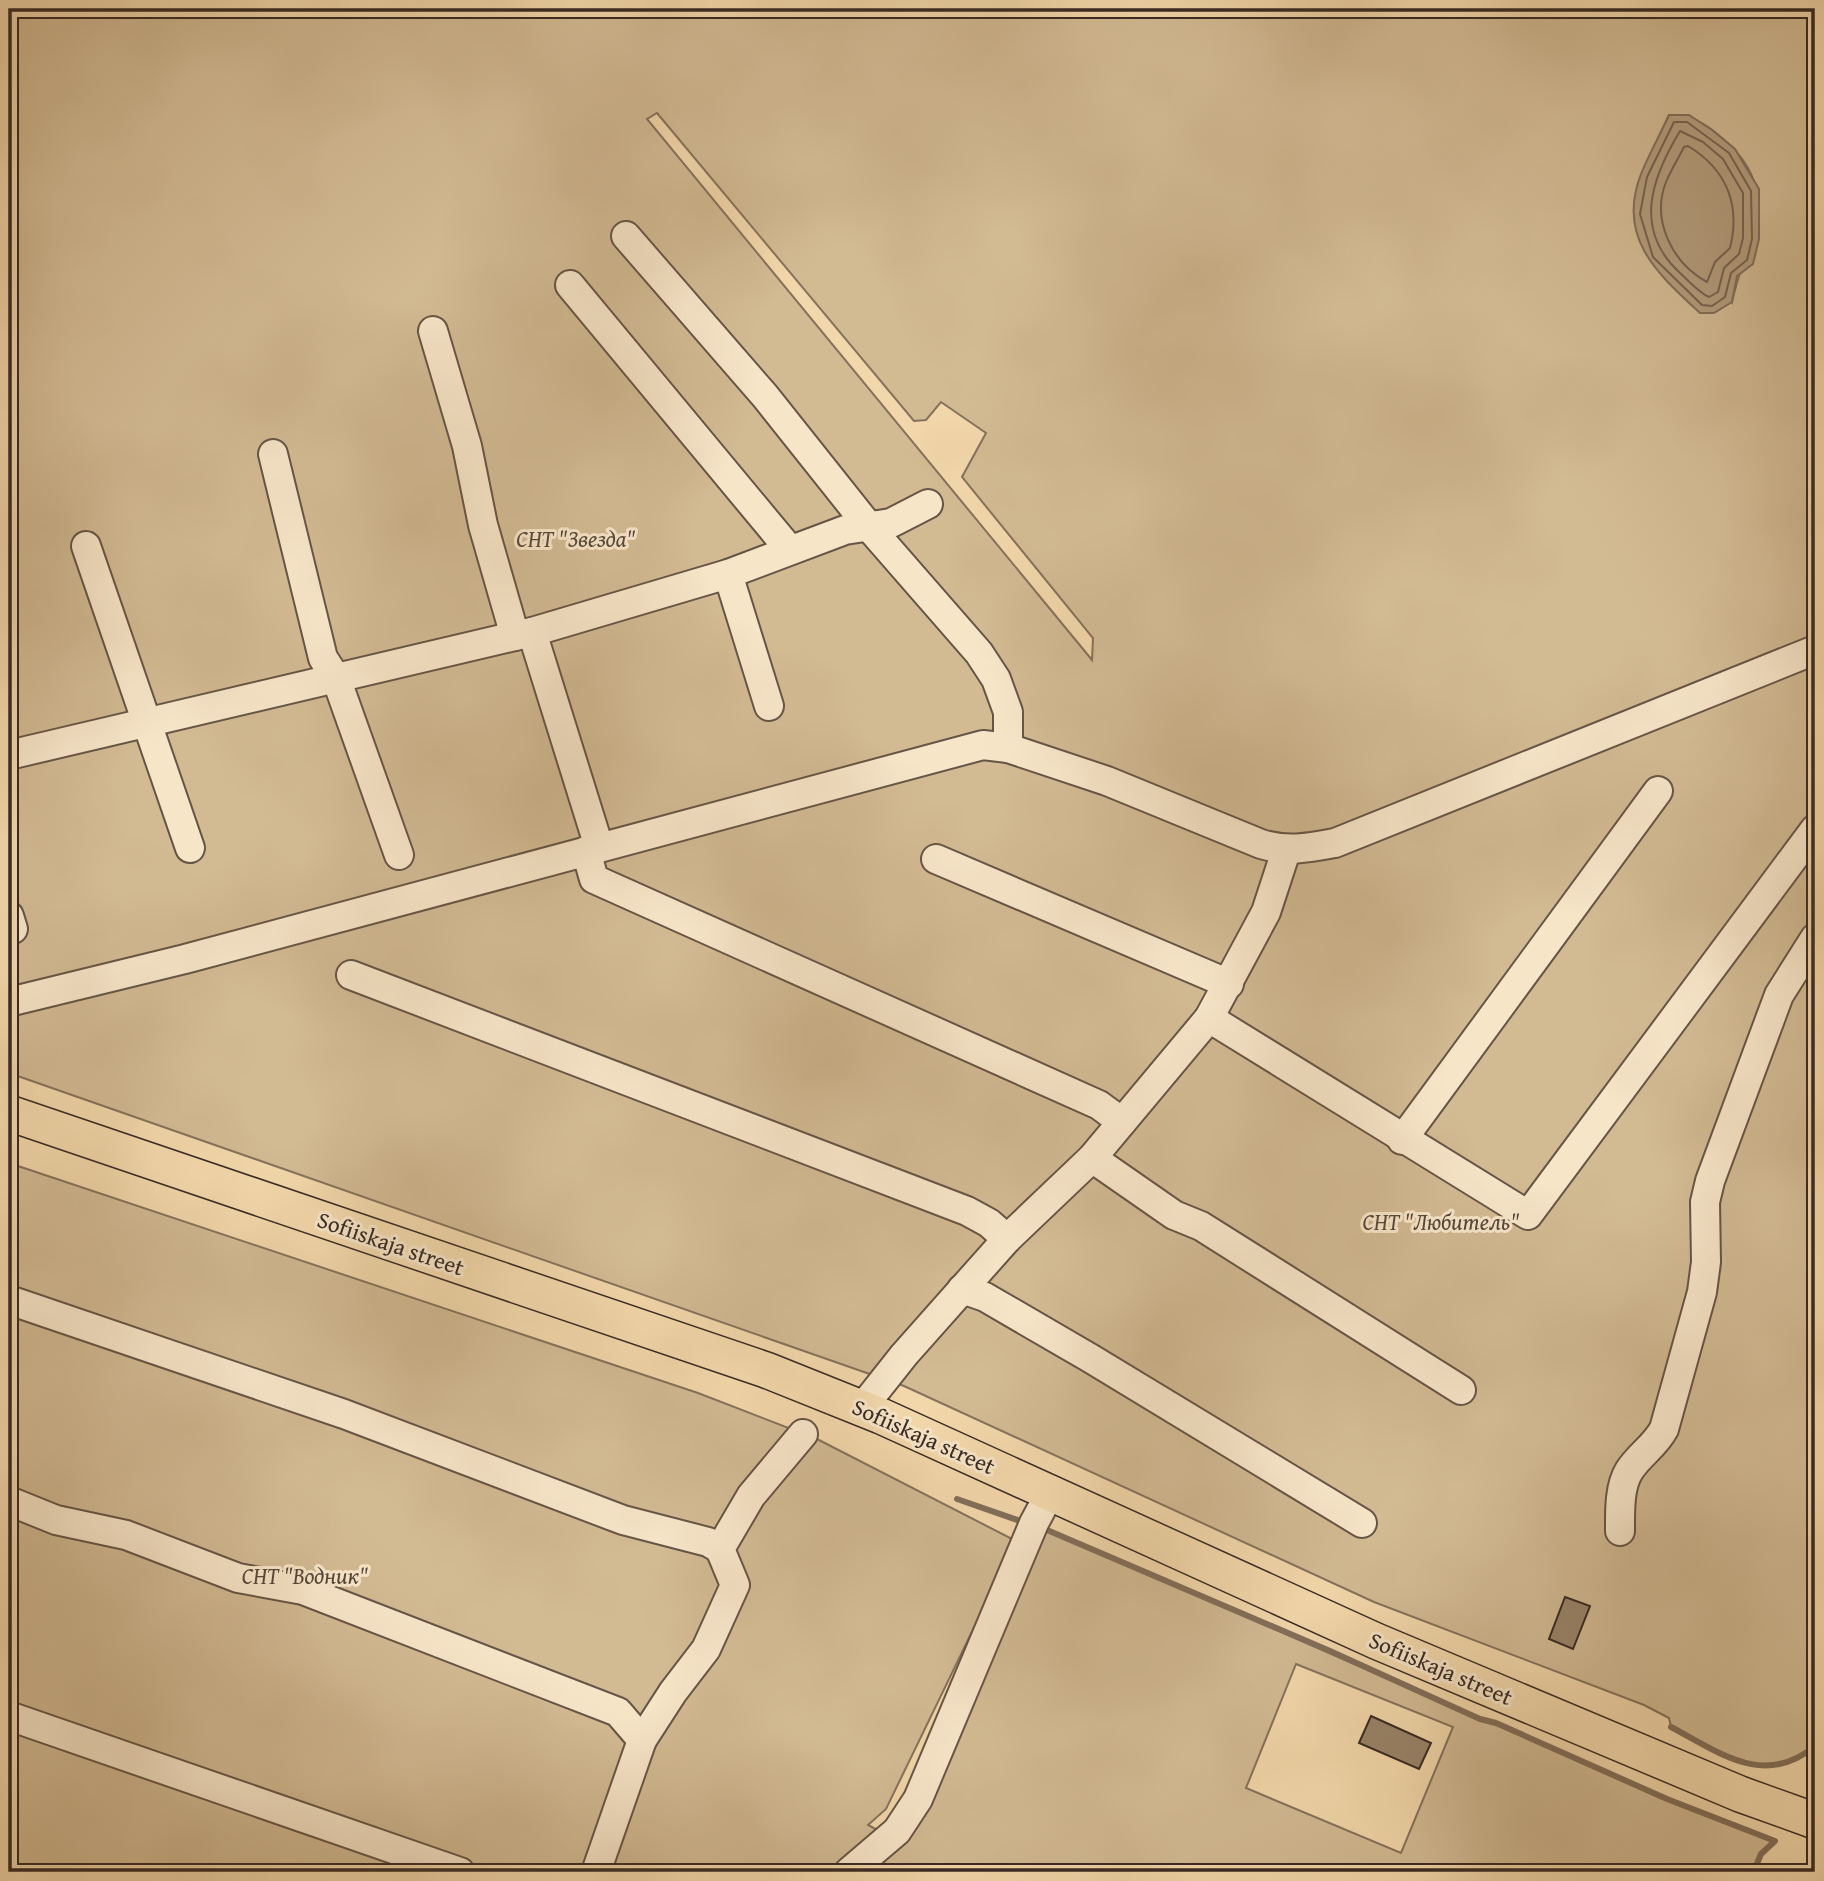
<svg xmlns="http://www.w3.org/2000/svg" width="1824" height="1881" font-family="'Gentium Book Plus',serif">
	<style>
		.green { fill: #d2ba93; stroke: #85725c; stroke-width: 2; fill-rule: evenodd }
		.water { fill: #b39c7c; stroke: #826e59; stroke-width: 2 }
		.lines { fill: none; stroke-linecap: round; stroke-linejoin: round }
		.shore { stroke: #766350; stroke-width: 2 }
		.stream { stroke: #826e59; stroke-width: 6 }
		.building { fill: #99846a; stroke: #382a24; stroke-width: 2 }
		.minor-casing { stroke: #665546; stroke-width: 32 }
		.major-casing { stroke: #382a24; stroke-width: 38 }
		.minor { stroke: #f7e5c8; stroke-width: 28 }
		.major { stroke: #f2d7aa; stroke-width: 35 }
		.labels { text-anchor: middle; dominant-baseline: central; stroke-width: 6; stroke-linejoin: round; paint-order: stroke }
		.park-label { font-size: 23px; font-style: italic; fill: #57473a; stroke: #f7e5c8 }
		.street-label { font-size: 23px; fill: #382a24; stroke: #f7e5c8 }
	</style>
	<rect width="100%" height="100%" fill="#f2d7aa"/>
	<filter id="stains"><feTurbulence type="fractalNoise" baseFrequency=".00286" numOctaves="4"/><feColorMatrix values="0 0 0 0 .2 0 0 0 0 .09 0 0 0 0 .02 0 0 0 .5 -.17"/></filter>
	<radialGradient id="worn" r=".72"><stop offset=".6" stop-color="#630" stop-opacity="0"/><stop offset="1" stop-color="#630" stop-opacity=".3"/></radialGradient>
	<!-- green -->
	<g class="green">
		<path d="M9 9H1815V1746C1766 1788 1720 1753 1671 1727L1669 1718 1644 1705 1374 1602 904 1386 9 1073ZM657 113 914 421 926 420 941 402 986 433 962 477 1093 638 1092 660 647 119ZM1669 115C1691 115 1705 123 1722 138 1786 192 1746 236 1732 302L1658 139Z"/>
		<path d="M9 1163 698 1393 817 1439 1016 1541 886 1809 868 1825 898 1841 1033 1546 1048 1530 1480 1719 1496 1723 1667 1799 1775 1841 1761 1854 1756 1866 1759 1872H9ZM1296 1664 1453 1727 1401 1853 1246 1788Z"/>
	</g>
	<!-- water -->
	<path class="water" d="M1669 115H1689L1712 130 1735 149 1759 189V239L1753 264 1737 276 1732 302 1714 313H1700C1658 274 1616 238 1641 174 1649 154 1660 135 1669 115Z"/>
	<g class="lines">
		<!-- shore -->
		<g class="shore">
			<path d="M1674 122H1687L1729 153 1751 191 1752 239 1747 260 1731 273 1725 297 1712 306 1702 305 1653 257 1640 214 1647 177Z"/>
			<path d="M1680 131 1703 142 1723 159 1743 193V238L1739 254 1724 268 1718 292 1709 297C1699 293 1689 281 1680 273 1633 230 1651 179 1680 131Z"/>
			<path d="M1688 146C1726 169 1741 204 1730 248L1715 262 1707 282C1672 263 1651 220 1666 182 1671 170 1678 159 1684 147Z"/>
		</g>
		<!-- stream -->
		<g class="stream">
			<path d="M957 1499 1026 1523"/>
			<path d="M1040 1527 1330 1651 1480 1719 1496 1723 1667 1799 1775 1841 1761 1854 1756 1866 1759 1872"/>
			<path d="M1671 1727C1720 1753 1765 1788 1815 1746"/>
		</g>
	</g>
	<!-- building -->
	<g class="building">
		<path d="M1565 1597 1590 1606 1573 1649 1549 1639Z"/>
		<path d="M1371 1716 1431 1743 1419 1769 1359 1743Z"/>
	</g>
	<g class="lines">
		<defs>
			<g id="minor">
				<path d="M626 236 765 396 870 528 979 653 996 679 1008 712V748"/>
				<path d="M570 285 790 550"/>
				<path d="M433 331 467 446 483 525 515 636"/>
				<path d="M273 454 323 658 336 678 399 855"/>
				<path d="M86 546 190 848"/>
				<path d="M728 574 769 706"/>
				<path d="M532 632 599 847"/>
				<path d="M9 755 532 632 728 574 845 530 891 523 928 504"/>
				<path d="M586 851 594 879 1099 1105 1122 1122"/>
				<path d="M936 859 1229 984"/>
				<path d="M9 916 13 929"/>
				<path d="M351 975 967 1211 989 1223 1007 1239"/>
				<path d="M9 1002 185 959 983 745 1008 748 1107 781 1261 844C1288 852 1308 848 1335 843L1815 650"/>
				<path d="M1209 1018 1528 1215 1815 829"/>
				<path d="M1402 1140 1658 791"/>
				<path d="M1092 1158 1174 1215 1201 1226 1461 1390"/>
				<path d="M962 1289 985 1297 1090 1358 1362 1523"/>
				<path d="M9 1300 344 1414 623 1520 708 1542 720 1549"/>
				<path d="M862 1408 904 1355 1007 1239 1092 1158 1209 1018 1266 912 1286 851"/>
				<path d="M9 1501 56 1520 126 1535 238 1578 303 1590 618 1712 642 1740 596 1872"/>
				<path d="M1620 1531C1620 1513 1619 1487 1629 1471 1639 1455 1655 1446 1664 1429L1702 1292 1706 1262 1705 1202 1710 1181 1779 995 1815 938"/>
				<path d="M9 1716 460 1872"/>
				<path d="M642 1740 673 1692 706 1649 735 1585 720 1549 751 1496 803 1434"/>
				<path d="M849 1872 897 1831 918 1799 1034 1523 1050 1493"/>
			</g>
			<path id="major" d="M9 1113 766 1370 881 1416 1376 1641 1740 1794 1815 1821"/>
		</defs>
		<!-- minor casing -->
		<use href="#minor" class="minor-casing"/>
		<!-- major casing -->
		<use href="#major" class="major-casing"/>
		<!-- minor -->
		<use href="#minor" class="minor"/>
		<!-- major -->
		<use href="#major" class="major"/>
	</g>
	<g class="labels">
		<!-- park labels -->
		<g class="park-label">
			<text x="576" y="538">СНТ "Звезда"</text>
			<text x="1441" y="1221">СНТ "Любитель"</text>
			<text x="305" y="1575">СНТ "Водник"</text>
		</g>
		<!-- street labels -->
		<g class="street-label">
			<text transform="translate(391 1243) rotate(19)">Sofiiskaja street</text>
			<text transform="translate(924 1436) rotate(24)">Sofiiskaja street</text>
			<text transform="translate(1441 1668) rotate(23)">Sofiiskaja street</text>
		</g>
	</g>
	<!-- margin -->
	<rect width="1824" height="1881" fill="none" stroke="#f2d7aa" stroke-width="35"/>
	<rect x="10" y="10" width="1803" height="1860" fill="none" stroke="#382a24" stroke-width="3.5"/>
	<rect x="18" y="18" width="1789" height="1846" fill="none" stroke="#382a24" stroke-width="2"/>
	<rect width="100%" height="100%" filter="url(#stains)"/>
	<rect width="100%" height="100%" fill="url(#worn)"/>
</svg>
